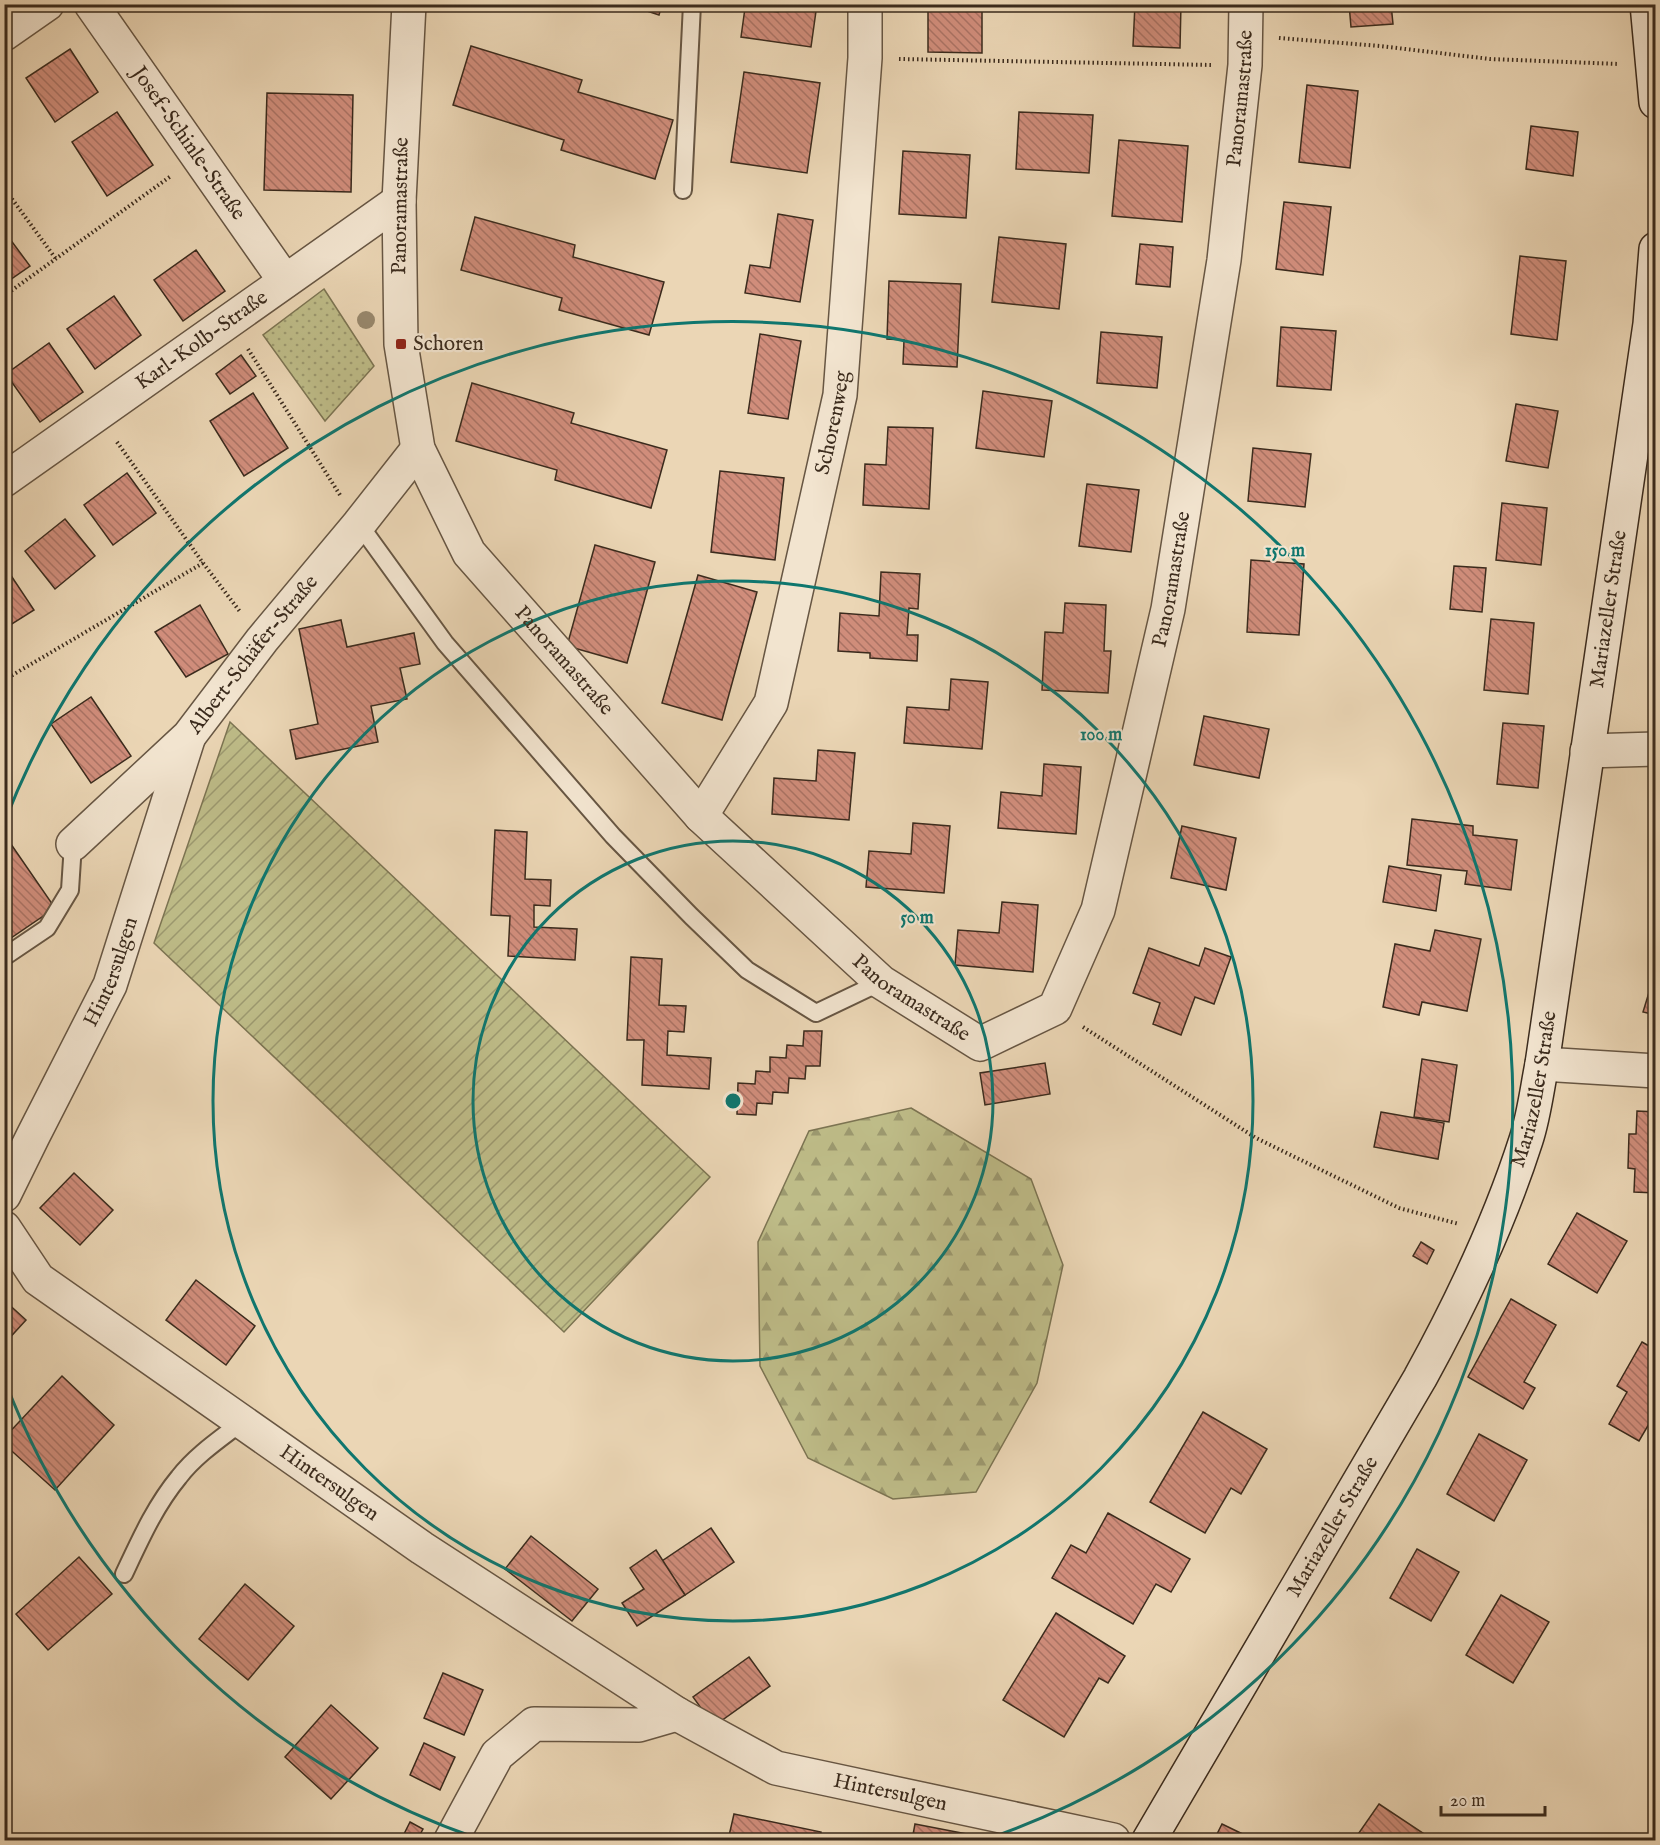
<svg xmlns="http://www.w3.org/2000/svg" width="1660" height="1845" font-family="'IM FELL English',serif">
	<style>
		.grass { fill: url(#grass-dots); stroke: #7c7452; stroke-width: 1.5 }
		.forest { fill: url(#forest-firs); stroke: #7c7452; stroke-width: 1.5 }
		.garden { fill: url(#garden-furrows); stroke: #7c7452; stroke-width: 1.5 }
		.building { fill: url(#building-back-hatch); stroke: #3b2b1d; stroke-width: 1.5 }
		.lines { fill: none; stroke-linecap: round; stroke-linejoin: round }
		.lane-casing { stroke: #675643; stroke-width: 20 }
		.street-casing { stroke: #675643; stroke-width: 36 }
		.secondary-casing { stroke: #3b2b1d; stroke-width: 36 }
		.path { stroke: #3b2b1d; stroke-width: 4; stroke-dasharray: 1.5 3; stroke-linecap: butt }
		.lane { stroke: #f2e4cf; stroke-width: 16 }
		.street { stroke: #f2e4cf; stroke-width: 33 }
		.secondary { stroke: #f2e4cf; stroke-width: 33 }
		.tree { fill: #98886d }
		.ring { fill: none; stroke: #0f766e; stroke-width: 3 }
		.poi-dot { fill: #8f2418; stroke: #f2e4cf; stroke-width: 2 }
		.labels { text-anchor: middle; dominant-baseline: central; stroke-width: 4.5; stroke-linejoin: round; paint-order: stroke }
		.street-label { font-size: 21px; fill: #3b2b1d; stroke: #f2e4cf }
		.poi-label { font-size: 21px; fill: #3b2b1d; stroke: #f2e4cf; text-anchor: start }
		.centre { fill: #0f766e; stroke: #f2e4cf; stroke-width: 3 }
		.ring-label { font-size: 18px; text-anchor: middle; font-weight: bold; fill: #0f766e; stroke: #f2e4cf; stroke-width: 4.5; stroke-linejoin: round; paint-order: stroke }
	</style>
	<defs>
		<pattern id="grass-dots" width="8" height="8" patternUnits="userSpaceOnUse" patternTransform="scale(1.5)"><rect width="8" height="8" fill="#bebc88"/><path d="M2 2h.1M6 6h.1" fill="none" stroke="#9c996f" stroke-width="1.8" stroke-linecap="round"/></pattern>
		<pattern id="forest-firs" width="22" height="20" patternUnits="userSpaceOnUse" patternTransform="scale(1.5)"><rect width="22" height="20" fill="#bebc88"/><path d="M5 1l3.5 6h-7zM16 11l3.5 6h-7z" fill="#9c996f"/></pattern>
		<pattern id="garden-furrows" width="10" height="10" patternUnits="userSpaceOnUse" patternTransform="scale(1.5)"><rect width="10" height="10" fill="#bebc88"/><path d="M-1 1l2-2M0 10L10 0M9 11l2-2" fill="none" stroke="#9c996f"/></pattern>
		<pattern id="building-back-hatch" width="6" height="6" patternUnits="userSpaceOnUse" patternTransform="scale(1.5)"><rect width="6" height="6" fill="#d08d7b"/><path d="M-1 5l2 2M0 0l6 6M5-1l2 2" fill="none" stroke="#aa7364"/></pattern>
	</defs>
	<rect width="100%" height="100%" fill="#ebd6b5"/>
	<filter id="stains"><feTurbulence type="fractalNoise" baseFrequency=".00333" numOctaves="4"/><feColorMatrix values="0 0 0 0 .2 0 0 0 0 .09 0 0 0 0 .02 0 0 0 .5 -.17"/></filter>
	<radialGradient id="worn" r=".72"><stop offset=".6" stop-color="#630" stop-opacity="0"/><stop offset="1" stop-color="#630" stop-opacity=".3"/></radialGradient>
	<!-- grass -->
	<path class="grass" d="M324 289 374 366 325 421 263 335Z"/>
	<!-- forest -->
	<path class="forest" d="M911 1108 1031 1179 1063 1265 1037 1383 976 1492 893 1499 808 1458 760 1366 758 1242 809 1131Z"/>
	<!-- garden -->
	<path class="garden" d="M230 722 710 1177 564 1332 154 943Z"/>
	<!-- building -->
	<g class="building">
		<path d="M626 4H662L659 15Z"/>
		<path d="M779 4H817L811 47 741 37 745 8 778 12Z"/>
		<path d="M928 4H982V53L928 52Z"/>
		<path d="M1135 4H1181L1180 48 1133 46Z"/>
		<path d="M1349 4H1391L1393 24 1351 27Z"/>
		<path d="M471 46 582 80 578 92 673 120 655 179 561 150 564 140 453 105Z"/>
		<path d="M70 49 98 92 55 122 26 78Z"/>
		<path d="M744 72 820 83 807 173 731 162Z"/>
		<path d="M1307 85 1358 91 1350 168 1299 162Z"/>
		<path d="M267 93 353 95 351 192 264 190Z"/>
		<path d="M117 112 153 165 107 196 72 142Z"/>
		<path d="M1019 112 1093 115 1089 173 1016 169Z"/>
		<path d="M1531 126 1578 132 1573 176 1526 169Z"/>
		<path d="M1119 140 1188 146 1182 222 1112 216Z"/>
		<path d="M903 151 970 155 966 218 899 214Z"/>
		<path d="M1284 202 1331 207 1323 275 1276 269Z"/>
		<path d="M778 214 813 220 800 302 745 293 750 265 770 268Z"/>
		<path d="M475 217 575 245 573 257 664 282 649 335 559 310 562 298 461 270Z"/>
		<path d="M4 231 30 266 4 284Z"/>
		<path d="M999 237 1066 244 1059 309 992 302Z"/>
		<path d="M1140 244 1173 247 1170 287 1136 284Z"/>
		<path d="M196 250 225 291 183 321 154 280Z"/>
		<path d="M1520 256 1566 261 1557 340 1511 334Z"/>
		<path d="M889 281 961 284 957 367 903 364 904 340 887 339Z"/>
		<path d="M114 296 141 335 95 369 67 329Z"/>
		<path d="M1281 327 1336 331 1331 390 1277 386Z"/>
		<path d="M1101 332 1162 337 1157 388 1097 383Z"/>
		<path d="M760 334 801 341 788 419 748 413Z"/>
		<path d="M49 343 83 392 40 422 6 374Z"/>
		<path d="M241 355 256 376 230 394 216 374Z"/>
		<path d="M472 383 574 413 571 423 667 450 651 508 555 480 557 470 456 441Z"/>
		<path d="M983 391 1052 401 1044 457 976 448Z"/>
		<path d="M253 393 288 448 244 476 210 421Z"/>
		<path d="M1516 404 1558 411 1548 468 1506 461Z"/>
		<path d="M888 427 933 428 929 509 863 505 865 464 886 465Z"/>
		<path d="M1253 448 1311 454 1305 507 1248 501Z"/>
		<path d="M720 471 784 478 775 560 711 552Z"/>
		<path d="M127 473 156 513 113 545 84 505Z"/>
		<path d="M1087 484 1139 490 1131 552 1079 546Z"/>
		<path d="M1502 503 1547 508 1541 565 1496 560Z"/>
		<path d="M65 519 95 556 55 589 25 551Z"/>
		<path d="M595 545 655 562 627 663 567 646Z"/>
		<path d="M1251 560 1304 564 1299 635 1247 632Z"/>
		<path d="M4 565 34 610 4 629Z"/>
		<path d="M1454 566 1486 568 1482 612 1450 609Z"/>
		<path d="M881 572 920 574 918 609 909 608 907 635H918L917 661 870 658V653L838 651 840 613 879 616Z"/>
		<path d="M698 575 757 592 722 720 662 703Z"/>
		<path d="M1065 603 1106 605 1104 651H1111L1108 693 1042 690 1045 632 1063 633Z"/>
		<path d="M200 605 228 654 186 677 155 632Z"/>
		<path d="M1491 619 1534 623 1528 694 1484 690Z"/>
		<path d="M341 620 347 647 414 633 420 664 400 668 407 699 371 706 378 742 296 759 290 730 318 724 299 629Z"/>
		<path d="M951 679 988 682 982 749 904 743 907 707 949 710Z"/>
		<path d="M91 697 131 756 91 783 51 724Z"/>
		<path d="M1204 716 1269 729 1259 778 1194 765Z"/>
		<path d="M1503 723 1544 726 1538 788 1497 784Z"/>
		<path d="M818 750 855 753 849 820 772 814 774 778 816 781Z"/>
		<path d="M1044 764 1081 767 1076 834 998 828 1001 792 1042 796Z"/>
		<path d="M1412 819 1473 826V835L1517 840 1511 890 1465 884 1467 871 1407 865Z"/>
		<path d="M913 823 950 826 944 893 866 887 869 851 911 854Z"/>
		<path d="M1182 826 1236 838 1226 890 1171 878Z"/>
		<path d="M495 830 527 832 525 879 551 880 550 906 534 905V927L577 929 575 960 508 956 510 916 491 915Z"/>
		<path d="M4 834 55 908 8 940 4 935Z"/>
		<path d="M1389 866 1441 875 1436 911 1383 902Z"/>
		<path d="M1002 902 1038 905 1033 972 955 965 958 930 999 933Z"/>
		<path d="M1435 930 1481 939 1467 1011 1422 1002 1419 1015 1383 1007 1395 944 1430 951Z"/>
		<path d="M1149 948 1199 966 1205 948 1231 957 1214 1004 1195 997 1181 1035 1153 1024 1160 1003 1133 993Z"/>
		<path d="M631 957 662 959 659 1005 686 1006 684 1032 668 1031 667 1055 711 1058 709 1089 642 1085 644 1040H627Z"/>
		<path d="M1654 976 1656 977V1015L1643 1012Z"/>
		<path d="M804 1031H822L820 1066H806L805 1079 789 1078 788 1093 773 1092 772 1104 757 1103 756 1115 737 1114 738 1083 755 1084 756 1071 770 1072V1057L786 1058 787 1045 803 1046Z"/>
		<path d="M1422 1059 1457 1065 1449 1122 1414 1117Z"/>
		<path d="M1045 1063 1050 1094 985 1105 980 1073Z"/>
		<path d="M1637 1111 1656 1112V1193L1634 1192 1635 1169 1628 1168 1629 1134H1636Z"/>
		<path d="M1381 1112 1444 1123 1438 1159 1374 1147Z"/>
		<path d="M74 1173 113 1210 80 1245 40 1208Z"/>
		<path d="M1577 1213 1627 1241 1597 1293 1548 1264Z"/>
		<path d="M1421 1242 1434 1250 1427 1264 1413 1256Z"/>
		<path d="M196 1280 255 1326 226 1365 166 1320Z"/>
		<path d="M1511 1299 1556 1325 1524 1382 1535 1388 1523 1409 1468 1377Z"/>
		<path d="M4 1300 26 1320 4 1344Z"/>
		<path d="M1642 1342 1656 1350V1412L1639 1441 1609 1424 1627 1392 1617 1386Z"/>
		<path d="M62 1376 114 1425 55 1490 4 1444V1438Z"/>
		<path d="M1203 1412 1267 1449 1241 1494 1231 1488 1205 1533 1150 1502Z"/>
		<path d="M1479 1434 1527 1460 1494 1521 1447 1494Z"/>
		<path d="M1108 1513 1190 1559 1171 1592 1156 1584 1133 1624 1052 1578 1071 1545 1086 1553Z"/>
		<path d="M711 1528 734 1562 685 1595 662 1561Z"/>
		<path d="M531 1536 598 1589 572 1621 505 1569Z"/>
		<path d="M1417 1549 1459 1572 1431 1621 1390 1598Z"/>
		<path d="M656 1550 685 1595 637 1626 622 1603 644 1589 630 1568Z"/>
		<path d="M79 1557 112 1594 48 1650 16 1614Z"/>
		<path d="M245 1584 294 1626 248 1680 199 1639Z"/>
		<path d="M1501 1595 1549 1622 1513 1683 1466 1655Z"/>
		<path d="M1056 1613 1125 1656 1108 1683 1099 1678 1064 1737 1003 1700Z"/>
		<path d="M749 1657 770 1686 714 1726 693 1697Z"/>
		<path d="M443 1673 483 1690 464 1735 424 1718Z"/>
		<path d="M331 1705 378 1748 331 1799 285 1757Z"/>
		<path d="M424 1743 455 1757 440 1790 410 1775Z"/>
		<path d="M1379 1804 1432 1839 1431 1840H1354Z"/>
		<path d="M734 1814 821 1832 820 1840H728Z"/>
		<path d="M410 1822 423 1829 417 1840H401Z"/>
		<path d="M915 1824 998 1840H912Z"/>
		<path d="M1222 1824 1255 1840H1214Z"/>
	</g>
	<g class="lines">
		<defs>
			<g id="lane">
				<path d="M683 190 692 4"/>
				<path d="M359 524 445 643 613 836 691 916 747 970 816 1013 881 982"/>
				<path d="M4 957 47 928 70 890 73 844"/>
				<path d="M124 1574C140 1540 155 1506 179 1477 196 1455 220 1439 242 1422"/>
			</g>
			<g id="street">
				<path id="s1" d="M91 4 285 281"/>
				<path id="s2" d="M409 4 399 201 401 344 418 449 469 553 701 816 881 982 980 1044 1055 1008 1098 910 1168 609 1224 260 1245 65 1246 4"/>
				<path d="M4 34 47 4"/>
				<path id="s3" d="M4 480 399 201"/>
				<path d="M1587 751 1656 749"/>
				<path id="s4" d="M701 816 771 703 840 395 865 58V4"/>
				<path id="s5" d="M73 844 189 736 262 640 359 524 418 449"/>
				<path d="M1542 1064 1656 1071"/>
				<path id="s6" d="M4 1195 33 1136 110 985 188 739"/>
				<path id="s7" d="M4 1228 38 1279 422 1548 677 1714 776 1768 1113 1840"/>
				<path d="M451 1840 497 1755 534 1724 639 1725 677 1714"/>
			</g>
			<g id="secondary">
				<path d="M1647 4 1656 102"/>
				<path id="s8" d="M1149 1840 1420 1378C1463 1300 1499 1224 1526 1140 1534 1116 1537 1089 1542 1064L1650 324 1656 249"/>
			</g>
		</defs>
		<!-- lane casing -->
		<use href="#lane" class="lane-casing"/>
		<!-- street casing -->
		<use href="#street" class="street-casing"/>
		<!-- secondary casing -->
		<use href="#secondary" class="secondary-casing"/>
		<!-- path -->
		<g class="path">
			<path d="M1279 38 1380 46 1490 59 1619 64"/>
			<path d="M899 59 1212 65"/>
			<path d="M4 188 56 259"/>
			<path d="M4 296 171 176"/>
			<path d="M248 349 340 495"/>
			<path d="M117 442 203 563 241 613"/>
			<path d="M4 680 203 563"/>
			<path d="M1083 1027 1256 1138 1399 1208 1459 1224"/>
		</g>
		<!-- lane -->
		<use href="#lane" class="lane"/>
		<!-- street -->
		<use href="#street" class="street"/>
		<!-- secondary -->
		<use href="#secondary" class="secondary"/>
	</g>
	<!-- trees -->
	<circle class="tree" cx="366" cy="320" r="9"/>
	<!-- distance rings -->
	<g class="ring">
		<circle cx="733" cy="1101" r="260"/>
		<circle cx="733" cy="1101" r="520"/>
		<path d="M479 1839A780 780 0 0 1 5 1381M5 821A780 780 0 1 1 987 1839"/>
	</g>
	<!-- markers -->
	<rect class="poi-dot" x="395" y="338" width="12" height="12" rx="3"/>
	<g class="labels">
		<!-- street labels -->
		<g class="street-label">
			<text stroke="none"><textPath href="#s2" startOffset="2290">Panoramastraße</textPath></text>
			<text stroke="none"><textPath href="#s1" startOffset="170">Josef-Schinle-Straße</textPath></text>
			<text transform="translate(401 206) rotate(-89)">Panoramastraße</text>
			<text stroke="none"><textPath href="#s3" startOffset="242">Karl-Kolb-Straße</textPath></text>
			<text stroke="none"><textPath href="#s4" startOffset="420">Schorenweg</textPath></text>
			<text stroke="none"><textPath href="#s2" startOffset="1804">Panoramastraße</textPath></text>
			<text stroke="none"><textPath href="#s8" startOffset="1334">Mariazeller Straße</textPath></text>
			<text stroke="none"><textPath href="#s5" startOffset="262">Albert-Schäfer-Straße</textPath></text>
			<text stroke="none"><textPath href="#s2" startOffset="706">Panoramastraße</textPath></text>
			<text stroke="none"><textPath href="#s6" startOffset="248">Hintersulgen</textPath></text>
			<text stroke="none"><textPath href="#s2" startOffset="1192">Panoramastraße</textPath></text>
			<text stroke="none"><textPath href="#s8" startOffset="848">Mariazeller Straße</textPath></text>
			<text stroke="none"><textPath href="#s7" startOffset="417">Hintersulgen</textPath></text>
			<text stroke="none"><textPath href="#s8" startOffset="363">Mariazeller Straße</textPath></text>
			<text stroke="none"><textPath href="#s7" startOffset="1064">Hintersulgen</textPath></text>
		</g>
		<!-- poi labels -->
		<g class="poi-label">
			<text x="413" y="344">Schoren</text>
		</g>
	</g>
	<circle cx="733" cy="1101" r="9" class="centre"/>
	<g class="ring-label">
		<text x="1285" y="556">150 m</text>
		<text x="1101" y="740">100 m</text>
		<text x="917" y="923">50 m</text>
	</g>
	<!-- margin -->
	<rect width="1660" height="1845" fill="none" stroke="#ebd6b5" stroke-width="24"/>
	<rect x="6" y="6" width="1648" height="1833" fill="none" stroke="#3b2b1d" stroke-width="3"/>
	<rect x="12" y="12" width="1636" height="1821" fill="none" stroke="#3b2b1d" stroke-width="1.5"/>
	<!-- scale -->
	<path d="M1441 1806v9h104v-9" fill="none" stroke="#3b2b1d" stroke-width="3"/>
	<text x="1450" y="1806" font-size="18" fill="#3b2b1d" stroke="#f2e4cf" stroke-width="4.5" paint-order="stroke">20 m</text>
	<rect width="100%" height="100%" filter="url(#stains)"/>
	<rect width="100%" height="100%" fill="url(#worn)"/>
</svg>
